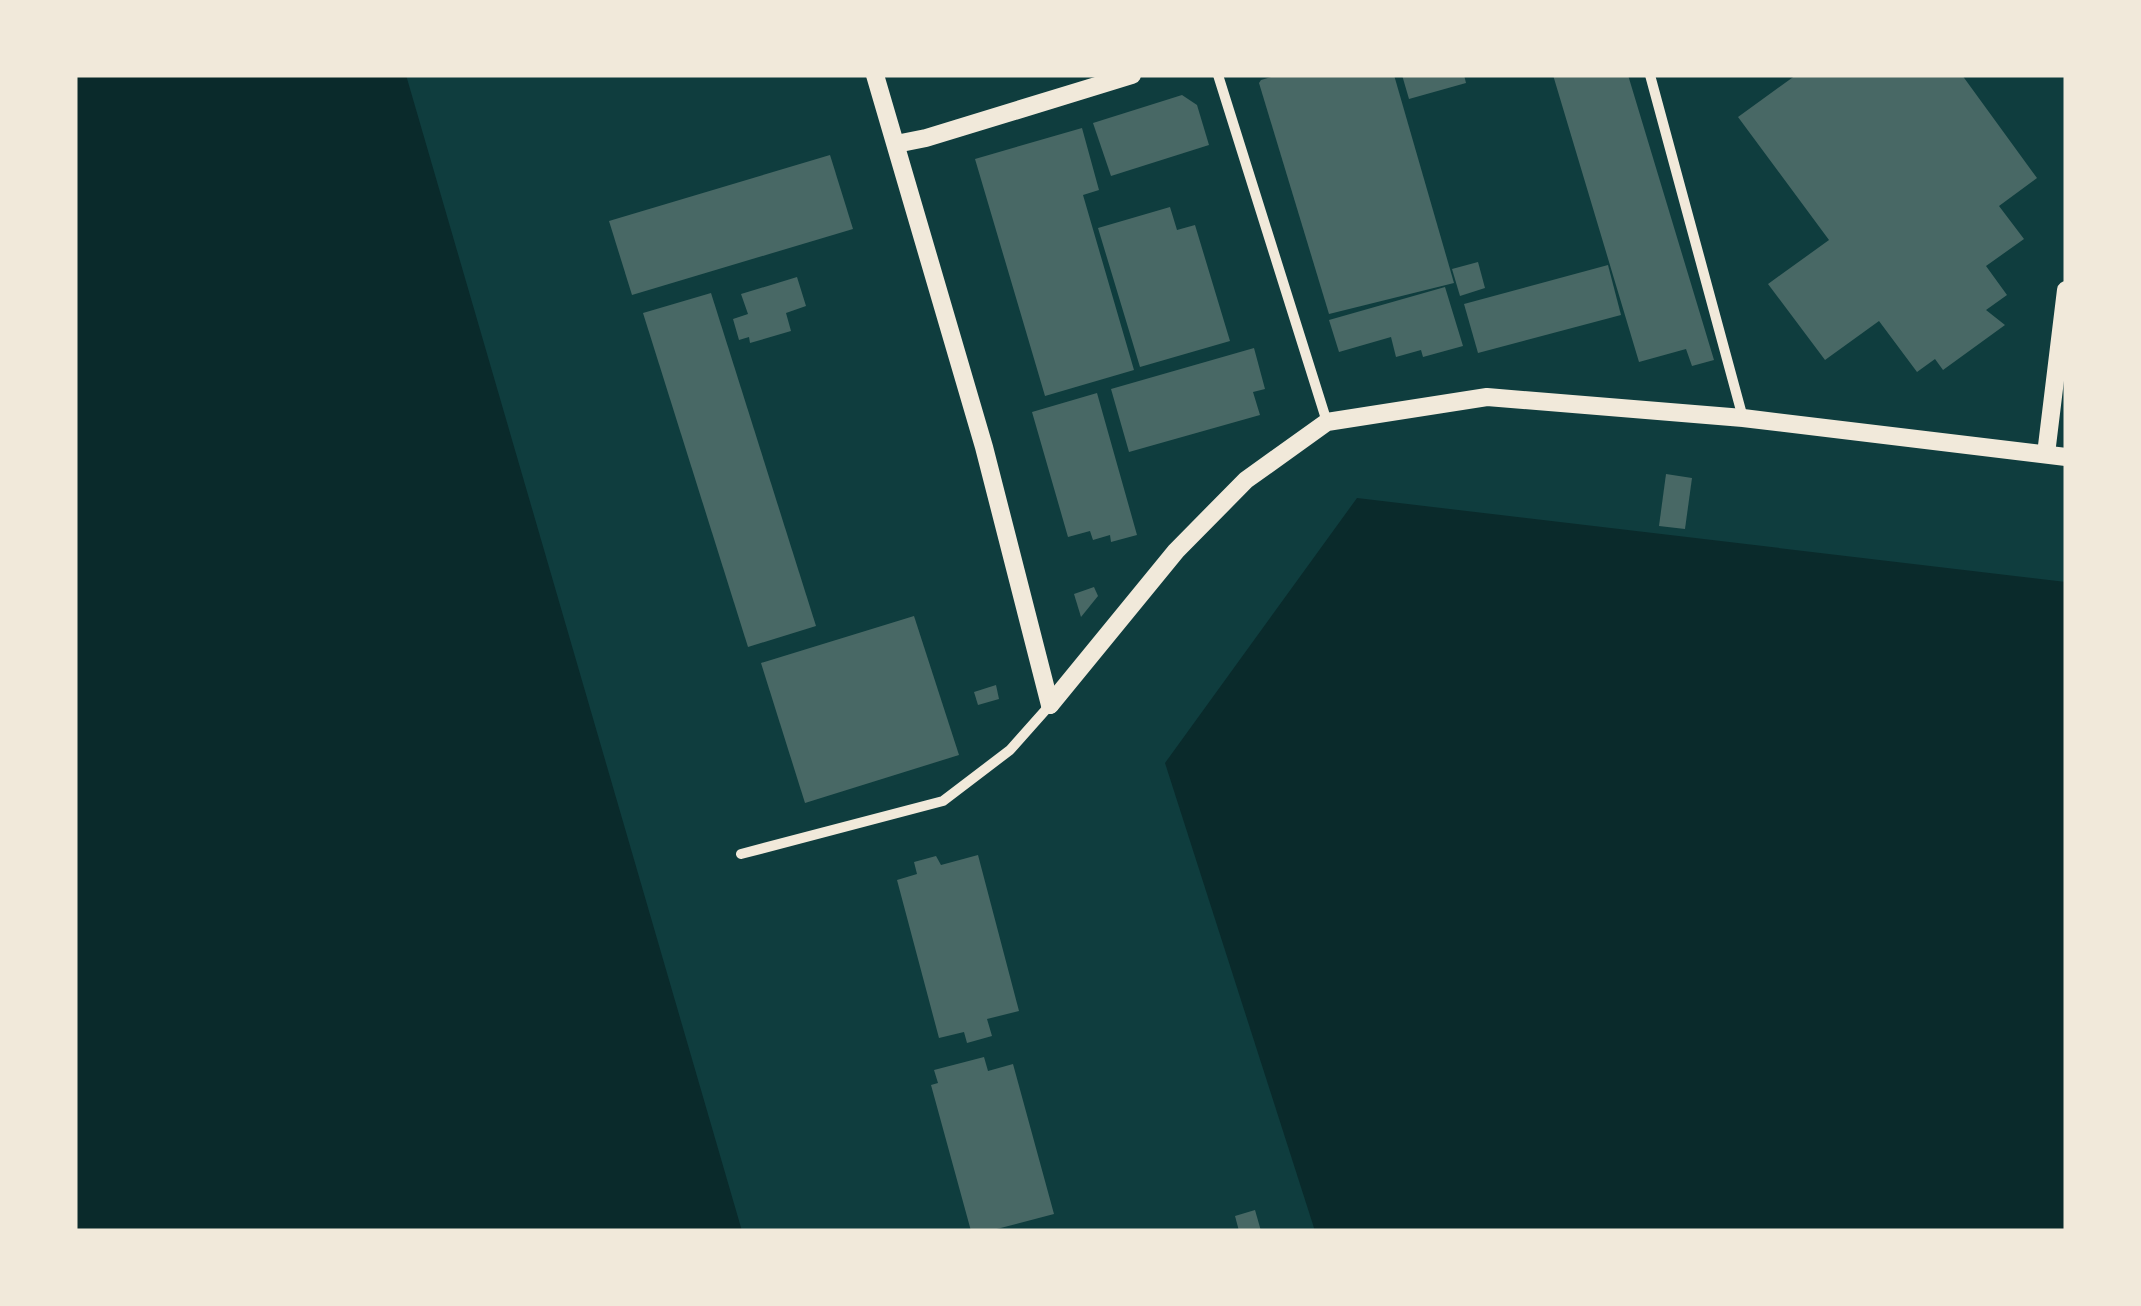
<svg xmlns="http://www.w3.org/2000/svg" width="2141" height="1306" font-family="Manrope,sans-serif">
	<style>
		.water { fill: #0a2a2b }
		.building { fill: #486865 }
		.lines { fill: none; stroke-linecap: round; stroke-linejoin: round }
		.minor { stroke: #f1e9da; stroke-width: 10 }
		.tertiary { stroke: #f1e9da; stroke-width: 18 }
	</style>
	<rect width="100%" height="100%" fill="#0f3d3e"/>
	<!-- water -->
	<g class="water">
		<path d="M75 75H406L742 1231H75Z"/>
		<path d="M1357 498 2066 582V1231H1315L1165 763Z"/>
	</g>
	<!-- building -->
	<g class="building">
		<path d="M1278 75H1394L1454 283 1329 314 1259 83 1261 80Z"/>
		<path d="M1402 75H1464L1466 83 1409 99Z"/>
		<path d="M1553 75H1628L1714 360 1692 366 1686 349 1639 362Z"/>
		<path d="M1796 75H1962L2037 178 1999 206 2024 239 1986 266 2007 295 1986 310 2005 325 1943 370 1935 359 1917 372 1879 321 1825 360 1768 284 1829 240 1738 117Z"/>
		<path d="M1182 95 1197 105 1209 145 1111 176 1093 123Z"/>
		<path d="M1082 128 1099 190 1083 195 1134 370 1045 396 975 159Z"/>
		<path d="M830 155 853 229 632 295 609 221Z"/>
		<path d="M1170 207 1177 230 1195 225 1230 341 1140 367 1098 228Z"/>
		<path d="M1478 262 1485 288 1460 296 1452 269Z"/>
		<path d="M1608 265 1621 315 1478 353 1464 304Z"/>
		<path d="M797 277 806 306 786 313 791 331 750 343 749 337 739 340 733 319 748 314 741 294Z"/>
		<path d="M1445 287 1463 346 1423 357 1421 350 1396 357 1391 337 1339 352 1329 320Z"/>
		<path d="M711 293 816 626 748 647 643 313Z"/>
		<path d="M1254 348 1265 389 1253 392 1260 415 1129 452 1111 389Z"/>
		<path d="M1097 393 1137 535 1111 542 1110 535 1093 540 1090 531 1068 537 1032 412Z"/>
		<path d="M1666 474 1692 478 1685 529 1659 526Z"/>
		<path d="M1094 587 1098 596 1081 617 1074 594Z"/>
		<path d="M914 616 959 755 805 803 761 663Z"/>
		<path d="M996 685 999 699 978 705 974 692Z"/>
		<path d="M978 855 1019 1011 987 1019 992 1036 967 1043 964 1032 939 1038 897 880 917 874 914 862 936 856 941 865Z"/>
		<path d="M984 1057 988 1071 1013 1064 1054 1214 989 1231H971L931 1085 938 1083 934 1070Z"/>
		<path d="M1255 1210 1261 1231H1239L1235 1216Z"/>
	</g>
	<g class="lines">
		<!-- minor -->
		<g class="minor">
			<path d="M1218 75 1327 422"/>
			<path d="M1650 75 1743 418"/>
			<path d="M741 854 943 801 1010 750 1050 705"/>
		</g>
		<!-- tertiary -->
		<g class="tertiary">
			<path d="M875 75 984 447 1050 705"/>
			<path d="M896 144 926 138 1132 75"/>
			<path d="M2046 454 2066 290"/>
			<path d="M1050 705 1176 551 1246 480 1327 422 1487 397 1743 418 2066 457"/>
		</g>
	</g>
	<!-- border -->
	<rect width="2141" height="1306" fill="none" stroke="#f1e9da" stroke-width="155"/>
</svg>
